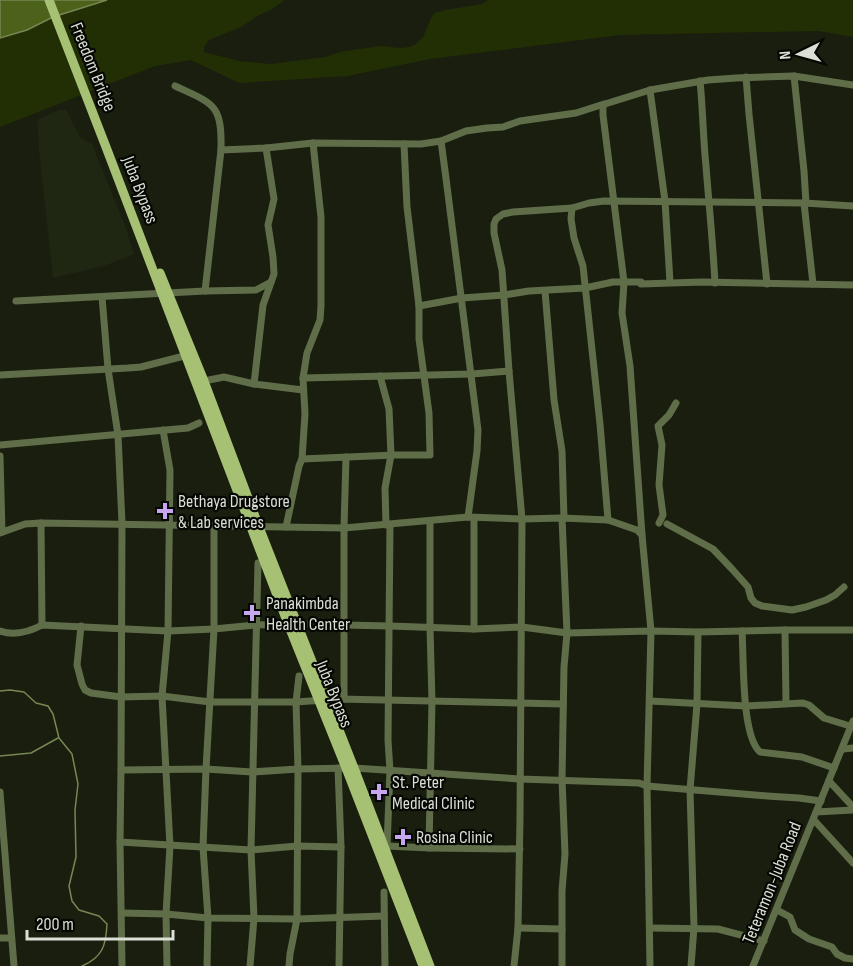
<svg xmlns="http://www.w3.org/2000/svg" width="853" height="966" font-family="'Sofia Sans Condensed',sans-serif">
	<style>
		.built { fill: #1f2611 }
		.green { fill: #222e03 }
		.water { fill: #4c611a; stroke: #778752; stroke-width: 1.5 }
		.lines { fill: none; stroke-linecap: round; stroke-linejoin: round }
		.stream { stroke: #778752; stroke-width: 1.5 }
		.minor { stroke: #606d49; stroke-width: 7 }
		.major { stroke: #a6c074; stroke-width: 9 }
		.poi-dot { fill: #c7a6f0; stroke: #050703; stroke-width: 2 }
		.labels { text-anchor: middle; dominant-baseline: central; stroke-width: 4.5; stroke-linejoin: round; paint-order: stroke }
		.street-label { font-size: 18px; fill: #dcdfd5; stroke: #050703 }
		.poi-label { font-size: 18px; fill: #dcdfd5; stroke: #050703; text-anchor: start }
	</style>
	<rect width="100%" height="100%" fill="#191e0f"/>
	<!-- built -->
	<path class="built" d="M66 109 80 137 92 144 126 228 134 254 104 266 53 278 39 151 37 120 59 110Z"/>
	<!-- green -->
	<path class="green" d="M107 0H285L271 10 259 15 241 27 209 40 204 47V52L239 61 271 64 325 57 344 51 381 46 400 48 409 47 416 44 423 37 432 16 435 13 445 10 482 4 488 0H853V37L818 31 620 35 430 59 348 76 239 83 191 60 155 66 0 127V38L27 30 53 17Z"/>
	<!-- water -->
	<path class="water" d="M0 0H107L53 17 27 30 0 38Z"/>
	<g class="lines">
		<!-- stream -->
		<g class="stream">
			<path d="M0 691 10 690 24 692 36 703 48 706 53 714 59 738 72 754 78 784 75 810 76 857 69 886 72 901 79 910 99 916 107 924C106 945 103 957 82 966"/>
			<path d="M0 756 31 753 58 738"/>
		</g>
		<!-- minor -->
		<g class="minor">
			<path d="M794 76 804 171 806 203"/>
			<path d="M746 77 749 114 767 284"/>
			<path d="M700 81C703 110 703 138 706 166 709 205 713 244 715 283"/>
			<path d="M175 86C214 104 222 104 221 150L205 291"/>
			<path d="M650 90 665 201 670 282"/>
			<path d="M441 141C454 237 466 333 478 430L477 451 468 517"/>
			<path d="M221 150 266 148 313 143 421 144 441 141 466 131 487 128 503 127 520 121 576 113 604 104"/>
			<path d="M804 203 813 284"/>
			<path d="M545 291 554 400 562 451 564 519"/>
			<path d="M102 297 108 369 118 435 122 523 121 770 120 842 122 966"/>
			<path d="M16 301 205 291 256 290 271 282"/>
			<path d="M419 306 462 298 504 295 529 291 585 288 613 282H641V284L702 282 853 285"/>
			<path d="M0 375 128 368 141 367 188 355"/>
			<path d="M380 376 389 409 391 455 385 488 386 525"/>
			<path d="M303 378 472 374 509 371"/>
			<path d="M204 381 224 377 254 384 303 390"/>
			<path d="M254 384 263 305 274 274 273 257 268 225 274 199 266 148"/>
			<path d="M163 430 170 470 168 631 162 696 170 846 166 914 167 966"/>
			<path d="M0 445 188 428 199 423"/>
			<path d="M0 456 2 532"/>
			<path d="M302 459 394 455H430L429 413 419 339V306L407 207 404 144"/>
			<path d="M608 520 600 424 583 266 574 238 571 219 572 208 589 203 604 201 804 203 853 206"/>
			<path d="M41 523 42 625"/>
			<path d="M659 523 663 515 659 485 662 445 658 426 669 415 676 403"/>
			<path d="M667 524 713 549 732 569 748 587 751 598 755 603 762 606 792 610 806 607 826 600 835 595 844 587"/>
			<path d="M286 527 299 466 302 459 305 414 303 378 307 353 320 320 321 306V217L313 143"/>
			<path d="M0 533 25 524 41 523 344 528 468 517 522 519 562 518 608 520 637 530 642 535 651 631 647 786 650 966"/>
			<path d="M642 535 630 366 622 313 624 282 603 115V106L605 104 650 90 708 80 736 78 794 76 853 85"/>
			<path d="M81 626 77 665 82 684 85 690 91 693 121 697 162 696 210 702H296L339 699 563 704"/>
			<path d="M474 629V518"/>
			<path d="M785 630 786 703"/>
			<path d="M0 631C15 636 29 632 42 625L168 631 214 629 255 625 297 624 390 626 474 629 522 627 567 633 651 631 698 632 785 630H853"/>
			<path d="M742 631C744 658 741 735 760 752L802 757 834 768"/>
			<path d="M344 699V528L346 457"/>
			<path d="M650 701 746 706 803 703 809 705 824 718 850 726"/>
			<path d="M843 749 853 748"/>
			<path d="M338 768 341 847 339 966"/>
			<path d="M121 770 206 769 252 772 298 769 354 768 520 779 639 783 647 786 767 796 799 798 821 801"/>
			<path d="M829 781 853 807"/>
			<path d="M0 792 14 966"/>
			<path d="M816 812 853 721"/>
			<path d="M814 820 853 863"/>
			<path d="M120 842 251 850 297 846 341 847"/>
			<path d="M387 846 390 771 388 740 390 525"/>
			<path d="M384 848 387 846 429 848 520 849"/>
			<path d="M429 848 432 701 430 628V521"/>
			<path d="M384 892 385 966"/>
			<path d="M777 910 790 917 795 930 809 939 832 947 837 954 845 958 853 959"/>
			<path d="M122 913 166 914 208 918 297 919 384 916"/>
			<path d="M518 928 562 929"/>
			<path d="M650 928 718 929 764 941"/>
			<path d="M0 938H11"/>
			<path d="M207 966 208 918 203 847 206 769 214 629V525"/>
			<path d="M250 966 254 918 251 850 258 563"/>
			<path d="M289 966 290 954 297 919 298 769 296 702 299 676"/>
			<path d="M514 966 518 928 520 819 522 519 509 371 502 270 494 233V224L496 219 503 214 513 212 572 208"/>
			<path d="M562 966V891L565 854 562 779 564 667 567 633 562 518"/>
			<path d="M691 966 694 927 690 790 697 704 698 632"/>
			<path d="M753 966 816 812 853 810"/>
		</g>
		<!-- major -->
		<g class="major">
			<path d="M49 0 106 147 288 624 346 768 423 966"/>
			<path d="M160 273 204 381 259 527 354 768 430 966"/>
		</g>
	</g>
	<!-- markers -->
	<g class="poi-dot">
		<path d="M162 502h6v6h6v6h-6v6h-6v-6h-6v-6h6z"/>
		<path d="M249 604h6v6h6v6h-6v6h-6v-6h-6v-6h6z"/>
		<path d="M376 783h6v6h6v6h-6v6h-6v-6h-6v-6h6z"/>
		<path d="M400 828h6v6h6v6h-6v6h-6v-6h-6v-6h6z"/>
	</g>
	<g class="labels">
		<!-- street labels -->
		<g class="street-label">
			<text transform="translate(93 67) rotate(68)">Freedom Bridge</text>
			<text transform="translate(140 190) rotate(69)">Juba Bypass</text>
			<text transform="translate(334 694) rotate(68)">Juba Bypass</text>
			<text transform="translate(772 883) rotate(-68)">Teteramon-Juba Road</text>
		</g>
		<!-- poi labels -->
		<g class="poi-label">
			<text x="178" y="501">Bethaya Drugstore<tspan x="178" dy="21">&amp; Lab services</tspan></text>
			<text x="266" y="603">Panakimbda<tspan x="266" dy="21">Health Center</tspan></text>
			<text x="392" y="782">St. Peter<tspan x="392" dy="21">Medical Clinic</tspan></text>
			<text x="416" y="837">Rosina Clinic</text>
		</g>
	</g>
	<!-- north arrow -->
	<g transform="translate(799 54) rotate(265)" stroke="#050703" stroke-width="4.5" paint-order="stroke">
	<path d="M0-4.5L10 22L0 15L-10 22Z" fill="#dcdfd5"/>
	<text y="-9" font-size="16" font-weight="bold" text-anchor="middle" fill="#dcdfd5">N</text>
	</g>
	<!-- scale -->
	<path d="M27 930v9h146v-9" fill="none" stroke="#dcdfd5" stroke-width="3"/>
	<text x="36" y="930" font-size="18" fill="#dcdfd5" stroke="#050703" stroke-width="4.5" paint-order="stroke">200 m</text>
</svg>
